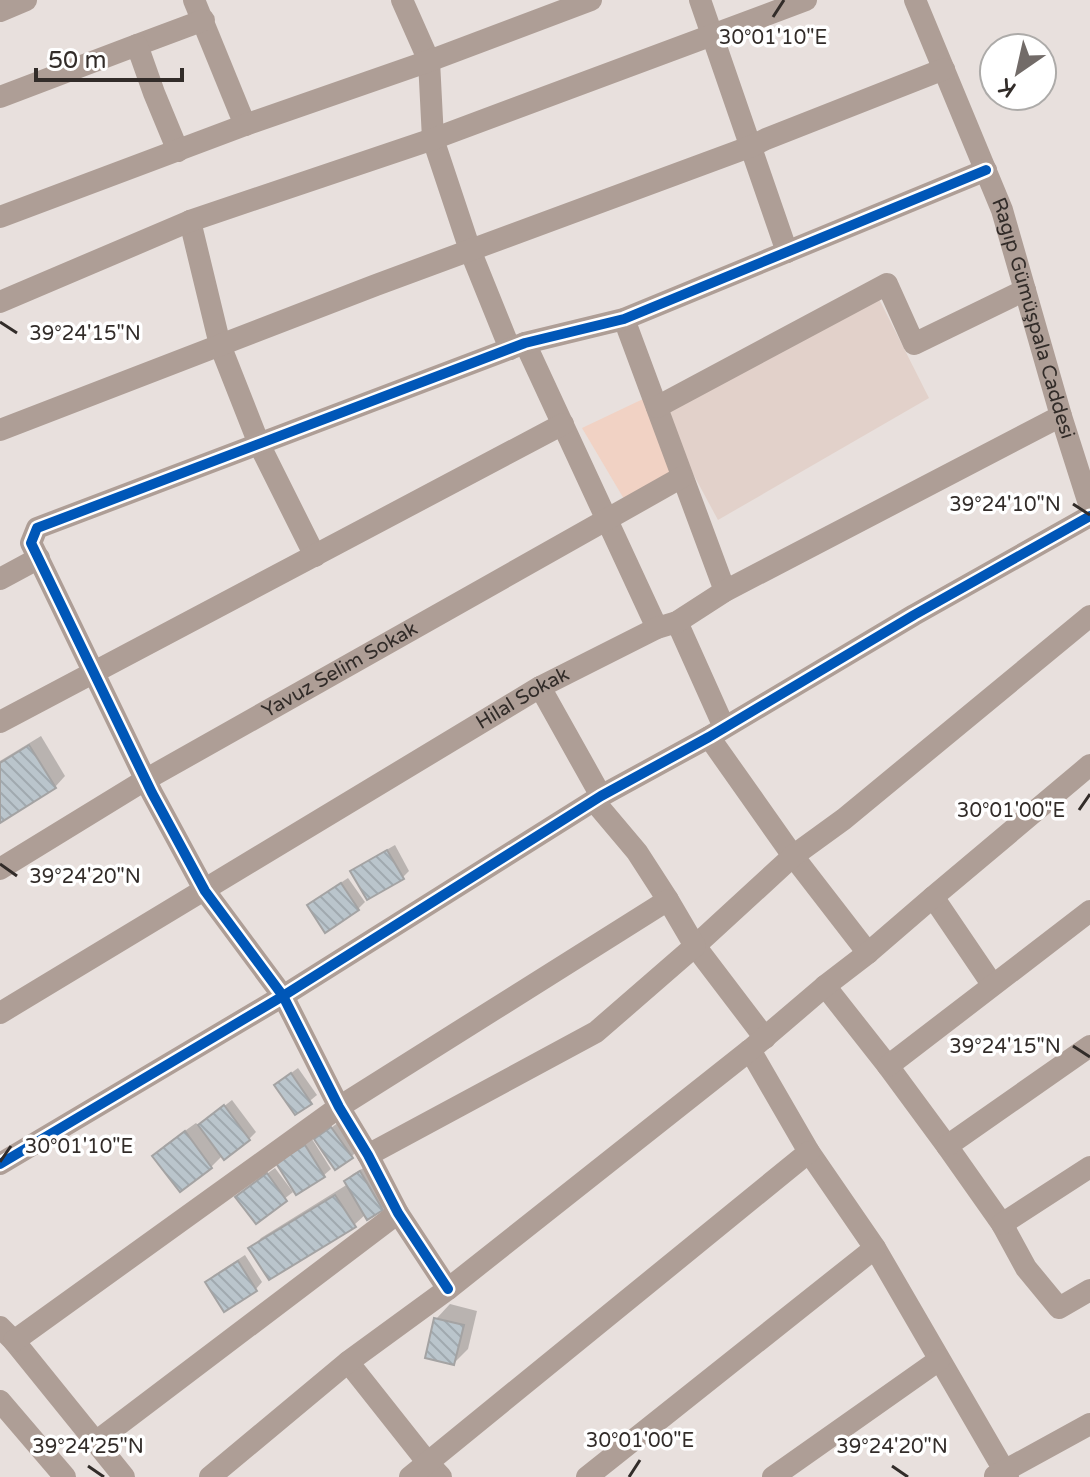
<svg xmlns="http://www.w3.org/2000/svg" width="1090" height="1477" font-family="'Varela Round',sans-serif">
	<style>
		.built { fill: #e2d1ca }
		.park { fill: #f1d2c4 }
		.shadow { fill: #0003 }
		.building { fill: url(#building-back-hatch); stroke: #a4a3a3; stroke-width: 2 }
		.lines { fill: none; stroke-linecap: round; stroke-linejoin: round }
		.minor { stroke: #ae9e96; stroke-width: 22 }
		.cycleway-casing { stroke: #fff; stroke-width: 15 }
		.cycleway { stroke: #0057b8; stroke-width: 10 }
		.ticks { fill: none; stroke: #322c29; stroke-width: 3 }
		.labels { text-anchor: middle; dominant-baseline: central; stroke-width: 7; stroke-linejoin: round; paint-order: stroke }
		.street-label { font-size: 20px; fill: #322c29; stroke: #fff }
		.ticks-label { font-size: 20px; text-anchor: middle; fill: #322c29; stroke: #fff; stroke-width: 7; stroke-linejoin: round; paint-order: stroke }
	</style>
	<defs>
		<pattern id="building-back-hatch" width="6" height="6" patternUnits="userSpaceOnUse" patternTransform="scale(2)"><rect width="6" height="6" fill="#bac5cc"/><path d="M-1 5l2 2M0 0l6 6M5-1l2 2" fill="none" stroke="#a0a9af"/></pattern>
	</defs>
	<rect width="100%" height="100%" fill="#e8e0dd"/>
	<!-- built -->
	<path class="built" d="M878 297 929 398 718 520 657 407Z"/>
	<!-- park -->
	<path class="park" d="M643 399 672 471 624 499 582 428Z"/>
	<!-- shadow -->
	<g class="shadow">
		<path d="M41 736 65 776 55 787 0 821V761Z"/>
		<path d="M395 845 409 871 403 877 353 872 360 865Z"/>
		<path d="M348 878 365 902 358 909 309 905 316 899Z"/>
		<path d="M298 1068 317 1095 295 1113 283 1079Z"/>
		<path d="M232 1100 256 1132 249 1139 223 1155 211 1167 155 1156 165 1145 196 1123 199 1126Z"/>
		<path d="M339 1122 358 1150 351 1157 316 1139Z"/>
		<path d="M312 1139 331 1169 324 1175 297 1193 285 1157Z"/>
		<path d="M367 1166 388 1202 381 1209 366 1214 354 1225 251 1249 261 1238 348 1184 346 1181 353 1174Z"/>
		<path d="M275 1168 293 1192 256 1221 244 1190Z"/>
		<path d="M245 1255 262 1282 256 1289 225 1309 207 1282 214 1275Z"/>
		<path d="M450 1304 477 1311 468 1349 454 1363 436 1319Z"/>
	</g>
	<!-- building -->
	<g class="building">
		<path d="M29 745 56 788 0 823V763Z"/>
		<path d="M387 850 404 879 367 900 350 871Z"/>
		<path d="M341 883 359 910 325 933 307 905Z"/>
		<path d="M291 1073 312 1104 295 1115 274 1085Z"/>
		<path d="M224 1105 250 1140 224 1160 198 1125Z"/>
		<path d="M331 1127 353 1158 335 1170 314 1139Z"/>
		<path d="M185 1131 212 1168 180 1192 152 1156Z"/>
		<path d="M305 1145 325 1177 296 1195 276 1163Z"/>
		<path d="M360 1171 383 1210 367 1220 344 1181Z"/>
		<path d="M267 1173 287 1201 256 1224 235 1197Z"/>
		<path d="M335 1195 356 1227 269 1280 248 1248Z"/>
		<path d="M238 1261 257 1291 224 1312 205 1282Z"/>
		<path d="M434 1318 464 1325 454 1365 425 1358Z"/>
	</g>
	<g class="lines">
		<!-- minor -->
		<g class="minor">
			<path d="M194 0 245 125"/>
			<path d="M402 0 429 61 433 139 470 250 510 349"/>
			<path d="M700 0 787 252"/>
			<path id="s1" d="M915 0 1002 210 1061 416 1090 507"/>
			<path d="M0 11 26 0"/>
			<path d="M137 45 204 20"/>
			<path d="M0 97 137 45 154 93 178 151"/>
			<path d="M0 217 245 125 429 61 591 0"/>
			<path d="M190 221 220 345 259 444 315 556"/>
			<path d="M0 302 190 221 433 139 806 0"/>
			<path d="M624 319 725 591"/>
			<path d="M525 343 657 628"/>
			<path d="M657 407 887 284 914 344 1025 290"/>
			<path d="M0 430 376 285 752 146 766 139 944 69"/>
			<path d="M0 579 39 558"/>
			<path d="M677 622 724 727"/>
			<path d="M540 687 601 796"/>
			<path d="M0 722 563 424"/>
			<path d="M709 737 793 856 868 953"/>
			<path d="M594 801 637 852 668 900"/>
			<path id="s2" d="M0 869 145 780 682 477"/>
			<path d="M933 897 992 984"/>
			<path d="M825 986 888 1066 947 1146 1002 1224 1026 1268 1059 1308 1090 1290"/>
			<path id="s3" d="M0 1013 540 687 657 628 677 622 725 591 1061 416"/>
			<path d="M765 1038 695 946 793 856 844 819 1090 616"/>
			<path d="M750 1050 809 1152 875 1248 1008 1477"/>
			<path d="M888 1066 1090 911"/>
			<path d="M947 1146 1090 1046"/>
			<path d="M0 1164 283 996 601 796 709 737 914 615 1090 516"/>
			<path d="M1002 1224 1090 1167"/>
			<path d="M448 1289 398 1213 368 1155 339 1107 283 996 205 891 152 793 31 543 37 528 525 343 624 319 986 170"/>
			<path d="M0 1327 14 1341 124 1477"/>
			<path d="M14 1341 339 1107 668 900 695 946 596 1032 368 1155"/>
			<path d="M348 1362 428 1463 441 1477"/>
			<path d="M0 1401 65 1477"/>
			<path d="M97 1441 398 1213"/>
			<path d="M995 1476 1090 1424"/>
			<path d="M210 1477 348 1362 448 1289 750 1050 825 986 868 953 933 897 1090 765"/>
			<path d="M410 1477 809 1152"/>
			<path d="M587 1477 875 1248"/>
			<path d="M773 1477 939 1360"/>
		</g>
		<defs>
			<g id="cycleway">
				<path d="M0 1164 283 996 601 796 709 737 914 615 1090 516"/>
				<path d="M448 1289 398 1213 368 1155 339 1107 283 996 205 891 152 793 31 543 37 528 525 343 624 319 986 170"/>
			</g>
		</defs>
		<!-- cycleway casing -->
		<use href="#cycleway" class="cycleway-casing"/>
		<!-- cycleway -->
		<use href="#cycleway" class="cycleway"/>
	</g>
	<!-- ticks -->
	<path class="ticks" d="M773 17 784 0M0 322 17 333M1073 504 1090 515M1079 810 1090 794M0 864 17 876M1073 1046 1090 1057M0 1162 11 1146M88 1466 104 1477M892 1466 908 1477M629 1477 640 1460"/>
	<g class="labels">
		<!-- street labels -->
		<g class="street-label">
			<text stroke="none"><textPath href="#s1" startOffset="340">Ragıp Gümüşpala Caddesi</textPath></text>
			<text stroke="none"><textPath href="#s2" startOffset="394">Yavuz Selim Sokak</textPath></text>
			<text stroke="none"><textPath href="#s3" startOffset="610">Hilal Sokak</textPath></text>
		</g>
	</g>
	<g class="ticks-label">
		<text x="773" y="44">30°01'10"E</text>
		<text x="85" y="340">39°24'15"N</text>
		<text x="1005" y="511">39°24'10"N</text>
		<text x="1011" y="817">30°01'00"E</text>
		<text x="85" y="883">39°24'20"N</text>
		<text x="1005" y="1053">39°24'15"N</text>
		<text x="79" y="1153">30°01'10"E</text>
		<text x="640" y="1447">30°01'00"E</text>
		<text x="88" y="1453">39°24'25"N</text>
		<text x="892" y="1453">39°24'20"N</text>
	</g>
	<!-- north arrow -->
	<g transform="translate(1018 72) rotate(214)"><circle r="38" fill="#ffffff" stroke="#adaba9" stroke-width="2"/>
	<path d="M0-6L14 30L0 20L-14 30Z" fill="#726b68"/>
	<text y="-12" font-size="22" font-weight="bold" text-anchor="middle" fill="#322c29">K</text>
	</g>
	<!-- scale -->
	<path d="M36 68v12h146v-12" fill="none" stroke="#322c29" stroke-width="4"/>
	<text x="48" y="68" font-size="24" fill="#322c29" stroke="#ffffff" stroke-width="6" paint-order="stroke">50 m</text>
</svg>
